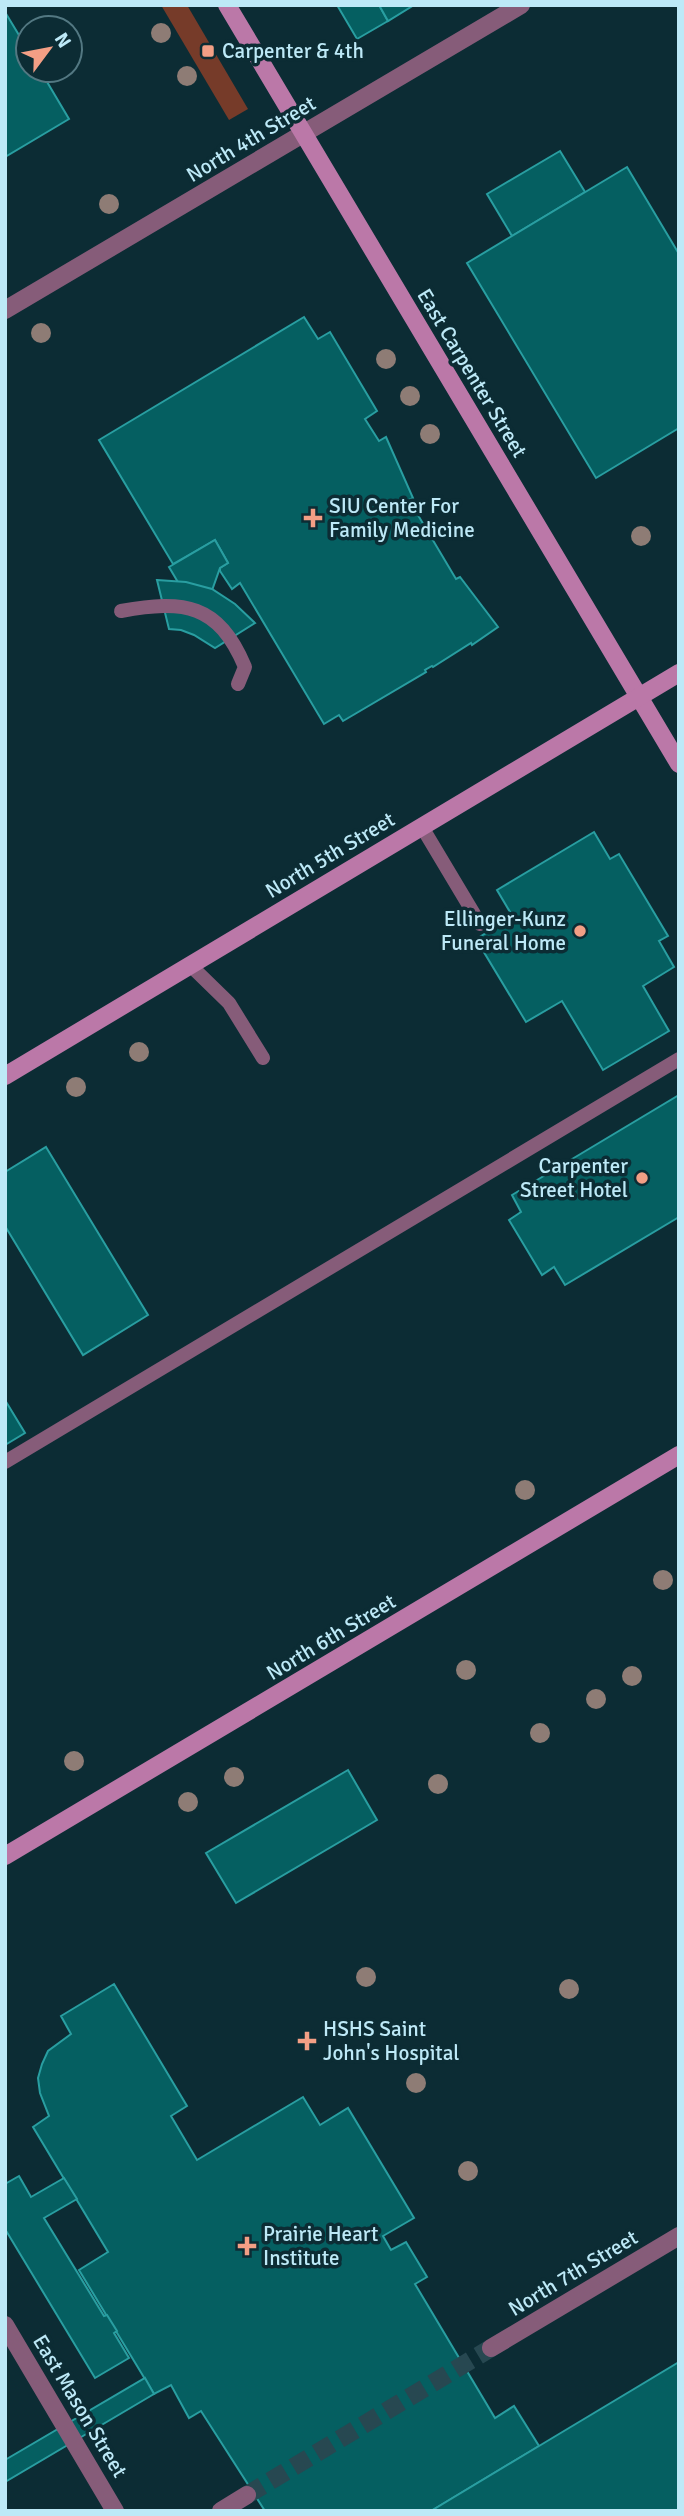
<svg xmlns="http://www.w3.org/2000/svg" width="684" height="2516" font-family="Signika,sans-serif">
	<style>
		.green { fill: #763b29 }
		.building { fill: #055f61; stroke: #299ea1; stroke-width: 2 }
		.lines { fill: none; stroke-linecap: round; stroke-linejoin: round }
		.street-tunnel { stroke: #274851; stroke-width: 18; stroke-dasharray: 18 9; stroke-linecap: butt }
		.lane { stroke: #865c79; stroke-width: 14 }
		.street { stroke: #865c79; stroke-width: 18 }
		.secondary { stroke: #bb78a8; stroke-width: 18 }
		.tree { fill: #8e7c75 }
		.poi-dot { fill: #f39f85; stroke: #0c2c34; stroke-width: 2.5 }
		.labels { text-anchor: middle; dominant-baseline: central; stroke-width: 7; stroke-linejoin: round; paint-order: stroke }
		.poi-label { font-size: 21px; fill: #bde9f7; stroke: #0c2c34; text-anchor: start }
		.street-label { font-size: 21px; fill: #bde9f7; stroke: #0c2c34 }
	</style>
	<rect width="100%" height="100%" fill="#0c2c34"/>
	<!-- green -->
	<path class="green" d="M161 5H187L248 109 229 120Z"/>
	<!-- building -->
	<g class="building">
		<path d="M337 5H379L388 21 357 39Z"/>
		<path d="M379 5H414L388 21Z"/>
		<path d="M5 12 28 50V70H40L69 119 5 157Z"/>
		<path d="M560 151 585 192 512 236 487 194Z"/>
		<path d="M627 167 679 254V428L596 478 467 263Z"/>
		<path d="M304 317 318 339 330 332 377 411 365 419 379 441 386 437 413 498 409 500 456 579 460 577 498 627 472 645 471 643 433 667 432 666 425 670 426 672 343 721 339 715 324 724 240 583 232 589 220 571V568L228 563 215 540 173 564 99 440Z"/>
		<path d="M215 540 228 563 220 568 210 596 182 589 169 567Z"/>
		<path d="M157 580 186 582 212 589 235 604 255 623 215 648 194 635 181 630 169 629Z"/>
		<path d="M594 832 610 859 619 854 668 936 659 941 674 967 643 986 669 1031 603 1070 562 1001 526 1022 476 939 513 917 497 890Z"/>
		<path d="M679 1095V1217L565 1285 554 1267 542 1275 509 1220 521 1212 512 1195Z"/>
		<path d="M46 1147 148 1315 83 1355 5 1226V1172Z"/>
		<path d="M5 1400 25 1433 5 1445Z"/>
		<path d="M348 1770 377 1820 236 1903 206 1853Z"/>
		<path d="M114 1984 187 2106 171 2116 197 2160 303 2097 320 2125 348 2108 414 2218 383 2236 391 2250 406 2242 427 2277 415 2284 495 2418 514 2406 539 2446 431 2511H265L201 2411 189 2418 171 2385 154 2394 79 2270 108 2252 33 2127 49 2116 40 2093 38 2078 42 2064 48 2051 71 2034 61 2016Z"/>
		<path d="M19 2176 31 2197 64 2178 77 2199 44 2218 104 2316 107 2315 117 2331 114 2333 129 2358 95 2378 5 2229V2184Z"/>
		<path d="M679 2362V2511H431L539 2446Z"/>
		<path d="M145 2378 154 2394 5 2482V2460Z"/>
	</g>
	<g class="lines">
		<!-- street-tunnel -->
		<path class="street-tunnel" d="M247 2495 491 2348"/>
		<!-- lane -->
		<g class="lane">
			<path d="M121 611C184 600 218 603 245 667L238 684"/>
			<path d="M422 827 480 924"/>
			<path d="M190 965 229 1003 263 1058"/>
			<path d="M5 1462 679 1059"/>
		</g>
		<!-- street -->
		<g class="street">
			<path d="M5 310 521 5"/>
			<path d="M5 2325 115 2511"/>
			<path d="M491 2348 679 2236"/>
			<path d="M221 2511 247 2495"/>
		</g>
		<!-- secondary -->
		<g class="secondary">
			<path d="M227 5 679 764"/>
			<path d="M5 1076 679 673"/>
			<path d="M5 1856 679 1455"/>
		</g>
	</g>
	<!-- trees -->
	<g class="tree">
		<circle cx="161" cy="33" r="10"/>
		<circle cx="187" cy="76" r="10"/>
		<circle cx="109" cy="204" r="10"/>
		<circle cx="41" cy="333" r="10"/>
		<circle cx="386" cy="359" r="10"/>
		<circle cx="410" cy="396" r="10"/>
		<circle cx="430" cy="434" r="10"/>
		<circle cx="641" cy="536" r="10"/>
		<circle cx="139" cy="1052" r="10"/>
		<circle cx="76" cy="1087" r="10"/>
		<circle cx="525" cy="1490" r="10"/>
		<circle cx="663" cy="1580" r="10"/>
		<circle cx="466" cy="1670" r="10"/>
		<circle cx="632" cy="1676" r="10"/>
		<circle cx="596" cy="1699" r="10"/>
		<circle cx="540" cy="1733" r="10"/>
		<circle cx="74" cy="1761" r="10"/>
		<circle cx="234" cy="1777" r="10"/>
		<circle cx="438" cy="1784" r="10"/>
		<circle cx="188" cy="1802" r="10"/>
		<circle cx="366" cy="1977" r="10"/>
		<circle cx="569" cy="1989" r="10"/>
		<circle cx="416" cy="2083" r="10"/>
		<circle cx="468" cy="2171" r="10"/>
	</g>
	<!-- markers -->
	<g class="poi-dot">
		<rect x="201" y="44" width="14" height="14" rx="3.5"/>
		<path d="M309.5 507.5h7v7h7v7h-7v7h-7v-7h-7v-7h7z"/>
		<circle cx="580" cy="931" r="7"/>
		<circle cx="642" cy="1178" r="7"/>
		<path d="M303.5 2030.5h7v7h7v7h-7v7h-7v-7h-7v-7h7z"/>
		<path d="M243.5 2235.5h7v7h7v7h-7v7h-7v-7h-7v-7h7z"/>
	</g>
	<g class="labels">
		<!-- poi labels -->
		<g class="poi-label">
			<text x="222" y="51">Carpenter &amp; 4th</text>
			<text x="329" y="506">SIU Center For<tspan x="329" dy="24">Family Medicine</tspan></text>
			<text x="566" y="919" text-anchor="end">Ellinger-Kunz<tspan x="566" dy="24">Funeral Home</tspan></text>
			<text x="628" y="1166" text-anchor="end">Carpenter<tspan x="628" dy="24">Street Hotel</tspan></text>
			<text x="323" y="2029">HSHS Saint<tspan x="323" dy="24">John's Hospital</tspan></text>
			<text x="263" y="2234">Prairie Heart<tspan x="263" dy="24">Institute</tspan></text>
		</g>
		<!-- street labels -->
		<g class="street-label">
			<text transform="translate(251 139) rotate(-31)">North 4th Street</text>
			<text transform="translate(472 373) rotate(59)">East Carpenter Street</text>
			<text transform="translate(330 855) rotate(-31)">North 5th Street</text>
			<text transform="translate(331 1637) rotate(-31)">North 6th Street</text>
			<text transform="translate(573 2273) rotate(-31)">North 7th Street</text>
			<text transform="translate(80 2406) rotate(59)">East Mason Street</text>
		</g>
	</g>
	<!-- border -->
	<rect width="684" height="2516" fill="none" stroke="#bde9f7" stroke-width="14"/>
	<!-- north arrow -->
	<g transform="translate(49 49) rotate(58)"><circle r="33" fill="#0c2c34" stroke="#537882" stroke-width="2"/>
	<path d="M0-5L12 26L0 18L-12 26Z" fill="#f39f85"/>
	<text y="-10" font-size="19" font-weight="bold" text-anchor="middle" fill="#bde9f7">N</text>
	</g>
</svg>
